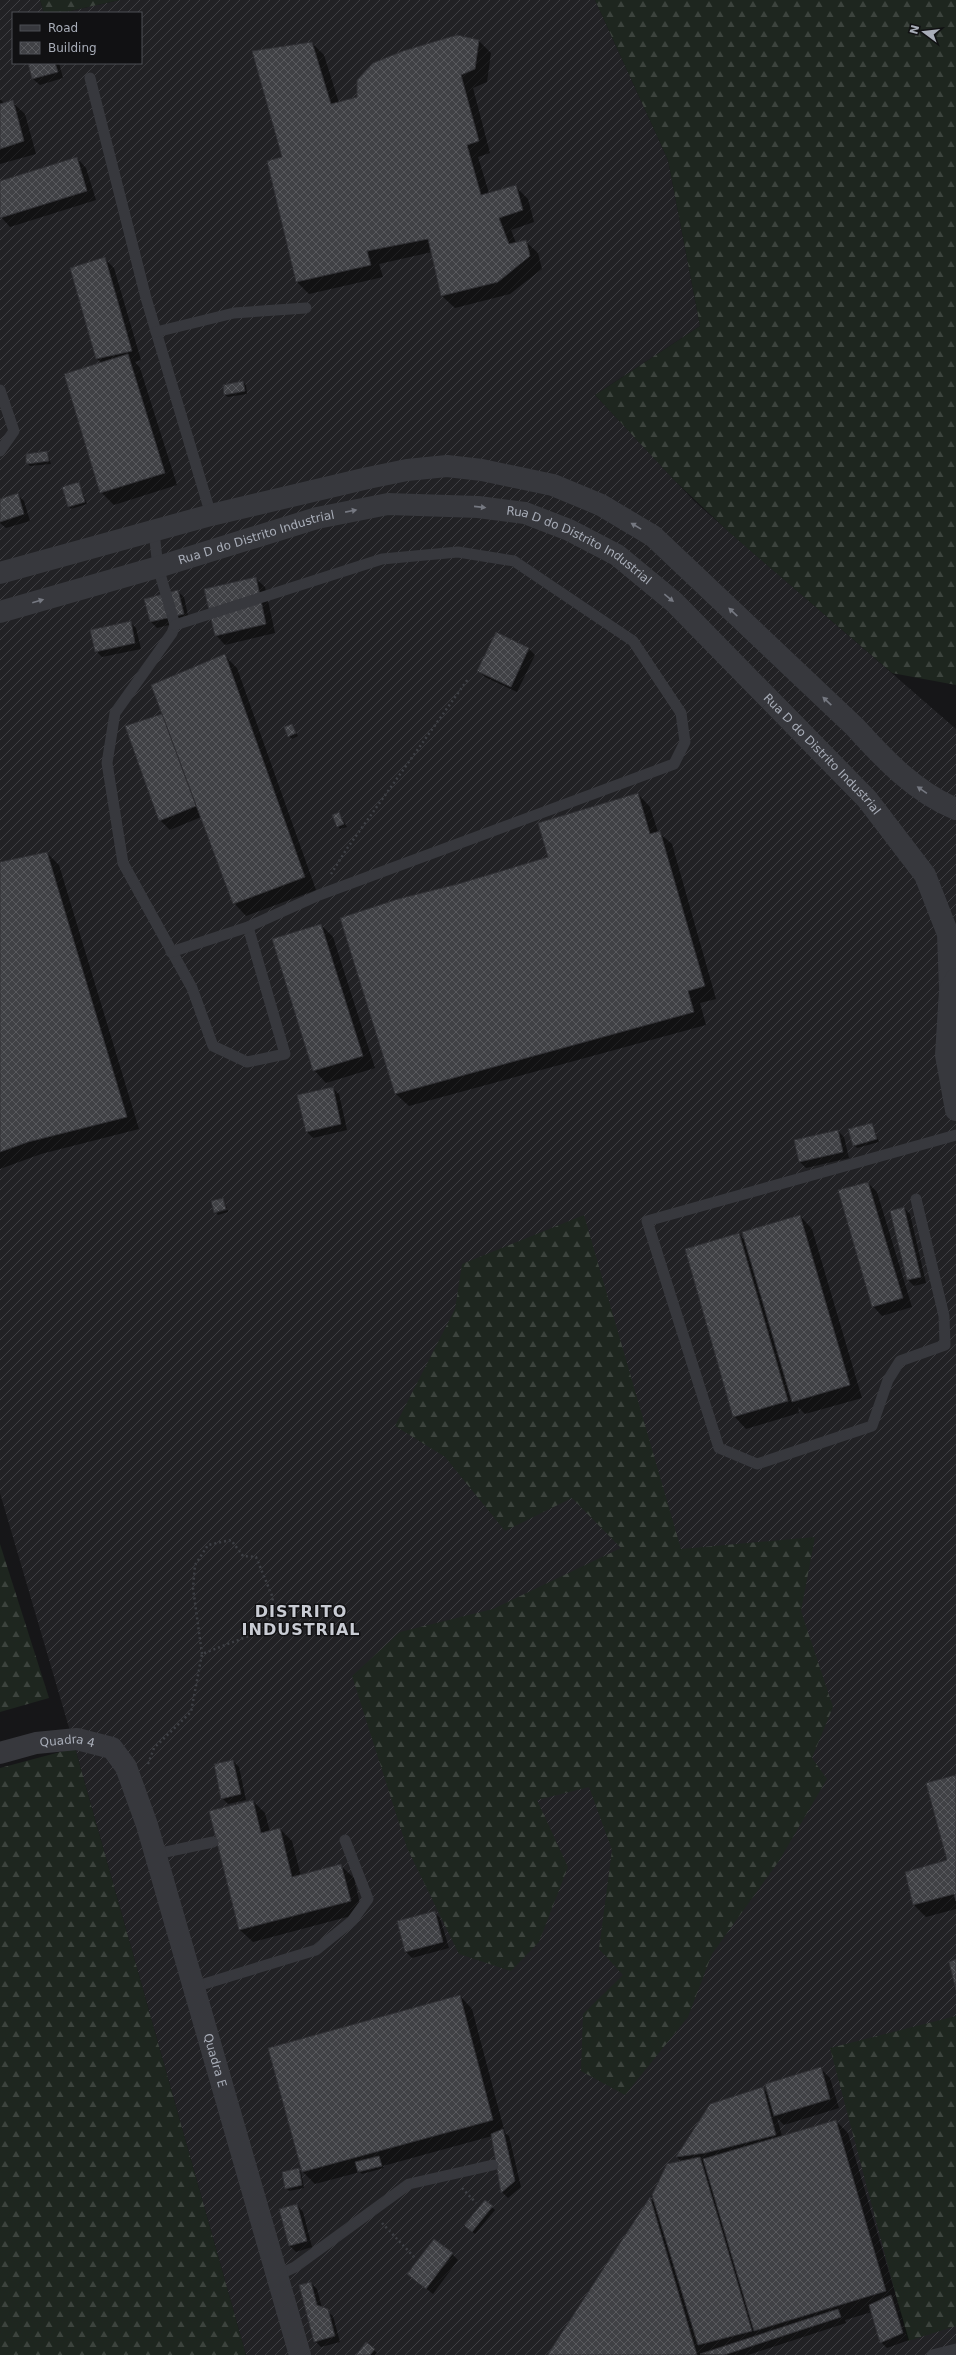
<svg xmlns="http://www.w3.org/2000/svg" width="956" height="2355" font-family="'DejaVu Sans',sans-serif">
	<style>
		.industrial { fill: url(#industrial-furrows) }
		.forest { fill: url(#forest-firs) }
		.shadow { fill: #0007 }
		.building { fill: url(#building-cross-hatch); stroke: #303034 }
		.lines { fill: none; stroke-linecap: round; stroke-linejoin: round }
		.path { stroke: #3d3f44; stroke-width: 2.5; stroke-dasharray: 2 3; stroke-linecap: butt }
		.service { stroke: #37383d; stroke-width: 11 }
		.minor { stroke: #37383d; stroke-width: 22 }
		.oneway { fill: #757881 }
		.labels { text-anchor: middle; dominant-baseline: central; stroke-width: 3; stroke-linejoin: round; paint-order: stroke }
		.street-label { font-size: 12px; fill: #a8adb8; stroke: #111113 }
		.district-label { font-size: 16px; font-weight: bold; letter-spacing: 1px; fill: #c9ccd4; stroke: #111113 }
	</style>
	<defs>
		<pattern id="industrial-furrows" width="10" height="10" patternUnits="userSpaceOnUse"><rect width="10" height="10" fill="#222225"/><path d="M-1 1l2-2M0 10L10 0M9 11l2-2" fill="none" stroke="#3f3f43"/></pattern>
		<pattern id="forest-firs" width="22" height="20" patternUnits="userSpaceOnUse"><rect width="22" height="20" fill="#1e261f"/><path d="M5 1l3.5 6h-7zM16 11l3.5 6h-7z" fill="#3c433d"/></pattern>
		<pattern id="building-cross-hatch" width="8" height="8" patternUnits="userSpaceOnUse"><rect width="8" height="8" fill="#404145"/><path d="M0 0l8 8M0 8l8-8" fill="none" stroke="#595a5e"/></pattern>
	</defs>
	<rect width="100%" height="100%" fill="#161618"/>
	<!-- industrial -->
	<path class="industrial" d="M0 0H40L44 13H13V63H141V13H61L120 0H595L668 160 700 326 595 395 695 502 956 729V2355H246L75 1748 0 1493Z"/>
	<!-- forest -->
	<g class="forest">
		<path d="M40 0H120L61 13H44Z"/>
		<path d="M595 0H956V685L892 673 731 534 675 481 595 395 700 326 668 160Z"/>
		<path d="M584 1215 681 1549 815 1537 801 1611 833 1707 812 1758 827 1779 779 1861 712 1954 688 2017 625 2095 581 2071 583 2014 623 1975 599 1949 612 1850 589 1787 537 1800 568 1867 539 1942 511 1971 459 1954 407 1848 352 1676 400 1632 493 1609 621 1548 572 1498 505 1531 445 1457 395 1426 455 1309 462 1264Z"/>
		<path d="M0 1544 49 1698 0 1712Z"/>
		<path d="M75 1748 246 2355H0V1768Z"/>
		<path d="M956 2016V2326L908 2341 830 2048Z"/>
	</g>
	<!-- shadow -->
	<g class="shadow">
		<path d="M457 36 479 41 491 53 487 82 473 88 490 153 478 157 489 193 515 186 528 199 534 222 511 230 516 243 525 241 538 253 542 269 510 294 455 308 442 296 432 252 379 264 383 277 309 294 297 282 268 162 283 158 312 43 324 55 339 103 358 98Z"/>
		<path d="M29 63H59L63 78 40 85 33 79Z"/>
		<path d="M0 99 5 104 12 102 25 114 36 154 0 164Z"/>
		<path d="M77 158 86 168 96 200 10 227 1 217 0 182Z"/>
		<path d="M104 258 114 268 141 360 135 362 140 368 177 485 114 505 101 492 102 363 97 359 71 268Z"/>
		<path d="M243 382 246 385 247 394 228 397 225 395Z"/>
		<path d="M47 452 51 464 30 466 27 463Z"/>
		<path d="M79 483 87 504 71 509 69 506Z"/>
		<path d="M17 494 24 501 30 521 6 528 0 523V500Z"/>
		<path d="M255 578 265 587 275 633 225 645 216 635Z"/>
		<path d="M177 591 184 597 189 620 157 628 151 622 145 599Z"/>
		<path d="M130 622 136 628 141 649 102 657 96 651Z"/>
		<path d="M496 634 529 649 535 655 517 692 485 677 479 671Z"/>
		<path d="M224 655 237 668 316 890 246 916 234 903 201 817 170 830 160 820 127 726 161 715Z"/>
		<path d="M292 725 298 736 292 739 289 736Z"/>
		<path d="M638 794 650 807 658 832 672 844 716 999 700 1003 706 1025 409 1106 396 1094 342 919 549 858Z"/>
		<path d="M339 813 347 827 340 829 338 826Z"/>
		<path d="M47 853 59 865 139 1129 41 1154 0 1169V863Z"/>
		<path d="M321 925 333 937 375 1068 326 1083 314 1070Z"/>
		<path d="M332 1088 339 1094 347 1130 313 1138 307 1132Z"/>
		<path d="M872 1124 879 1142 857 1148 854 1145Z"/>
		<path d="M838 1131 844 1137 849 1158 806 1168 800 1162Z"/>
		<path d="M868 1183 877 1192 912 1307 882 1316 873 1306Z"/>
		<path d="M223 1199 227 1208 216 1213 212 1202Z"/>
		<path d="M904 1208 910 1214 926 1283 914 1286 908 1280 892 1211Z"/>
		<path d="M228 1210V1212L218 1215 216 1213Z"/>
		<path d="M800 1216 812 1229 862 1398 805 1414 798 1407 799 1413 746 1429 734 1416 739 1234 746 1241Z"/>
		<path d="M233 1761 239 1767 246 1800 228 1804 222 1798Z"/>
		<path d="M956 1776V1909L926 1917 914 1905 948 1860Z"/>
		<path d="M253 1801 265 1813 270 1832 280 1829 292 1841 301 1876 341 1866 354 1878 362 1913 253 1942 240 1930Z"/>
		<path d="M434 1912 440 1918 449 1948 412 1958 406 1952 398 1921Z"/>
		<path d="M460 1996 472 2009 505 2133 509 2136 521 2187 508 2198 502 2192 492 2136 383 2166 384 2168 362 2174 360 2172 315 2184 303 2172 269 2048Z"/>
		<path d="M820 2068 830 2078 839 2108 784 2125 777 2118 782 2136 836 2121 848 2133 909 2340 887 2348 881 2342 872 2312 845 2320 846 2323 748 2355H549L650 2198 655 2203 682 2162 677 2157 711 2105 762 2088 769 2094Z"/>
		<path d="M298 2170 301 2172 304 2188 289 2191 286 2188Z"/>
		<path d="M485 2201 495 2210 475 2234 468 2228Z"/>
		<path d="M297 2205 303 2212 312 2247 296 2252 290 2246Z"/>
		<path d="M452 2254 458 2260 433 2294 408 2274Z"/>
		<path d="M311 2283 317 2289 322 2308 333 2316 340 2342 321 2347 315 2341Z"/>
		<path d="M374 2350 377 2353 375 2355H358Z"/>
	</g>
	<!-- building -->
	<g class="building">
		<path d="M457 35 479 40 475 69 461 75 479 141 467 145 481 195 516 185 523 210 499 218 509 244 526 240 530 256 498 282 441 296 428 239 367 251 371 265 296 282 267 161 282 157 252 51 312 42 331 104 357 97V80L373 63 403 51Z"/>
		<path d="M28 63H55L58 72 32 79Z"/>
		<path d="M13 100 24 141 0 149V104Z"/>
		<path d="M77 157 87 191 0 218V181Z"/>
		<path d="M105 257 132 351 96 359 70 268Z"/>
		<path d="M128 354 165 473 100 493 64 374Z"/>
		<path d="M243 381 245 391 224 395 223 385Z"/>
		<path d="M47 451 49 461 26 464V454Z"/>
		<path d="M79 482 85 502 68 507 62 487Z"/>
		<path d="M18 493 24 514 0 522V499Z"/>
		<path d="M256 577 266 624 215 636 204 589Z"/>
		<path d="M178 590 184 614 150 622 144 599Z"/>
		<path d="M131 621 135 643 95 652 90 630Z"/>
		<path d="M496 632 529 648 511 687 477 671Z"/>
		<path d="M225 654 305 877 233 904 151 685Z"/>
		<path d="M162 714 196 806 159 821 125 726Z"/>
		<path d="M292 724 296 733 288 737 284 727Z"/>
		<path d="M638 793 650 834 660 831 705 986 688 991 694 1012 395 1094 340 918 398 899 458 884 548 857 538 823Z"/>
		<path d="M339 812 344 824 337 827 332 815Z"/>
		<path d="M47 852 127 1117 28 1142 0 1152V862Z"/>
		<path d="M321 924 363 1056 313 1071 272 939Z"/>
		<path d="M333 1087 341 1124 306 1132 297 1095Z"/>
		<path d="M872 1123 877 1139 853 1146 848 1129Z"/>
		<path d="M838 1130 843 1152 799 1162 794 1140Z"/>
		<path d="M868 1182 903 1298 872 1307 838 1190Z"/>
		<path d="M223 1198 226 1209 214 1213 211 1201Z"/>
		<path d="M904 1207 921 1277 907 1280 890 1211Z"/>
		<path d="M800 1215 850 1385 792 1402 742 1232Z"/>
		<path d="M739 1233 788 1401 733 1417 685 1249Z"/>
		<path d="M233 1760 241 1794 221 1799 214 1764Z"/>
		<path d="M956 1775V1901L954 1894 913 1905 905 1872 947 1860 926 1783Z"/>
		<path d="M253 1800 261 1833 280 1828 292 1877 341 1864 351 1901 239 1930 209 1811Z"/>
		<path d="M435 1911 443 1942 405 1952 397 1921Z"/>
		<path d="M956 1959V1990L949 1962Z"/>
		<path d="M460 1995 493 2120 302 2172 268 2048Z"/>
		<path d="M821 2067 830 2099 774 2116 765 2084Z"/>
		<path d="M763 2087 776 2135 705 2153 676 2157 710 2104Z"/>
		<path d="M836 2120 886 2291 754 2331 703 2159Z"/>
		<path d="M503 2129 515 2181 501 2193 491 2134Z"/>
		<path d="M379 2156 382 2166 358 2172 355 2162Z"/>
		<path d="M700 2157 752 2331 698 2345 652 2195 667 2164Z"/>
		<path d="M299 2168 302 2185 285 2189 282 2172Z"/>
		<path d="M650 2197 697 2355H548V2354Z"/>
		<path d="M485 2200 493 2206 472 2232 464 2225Z"/>
		<path d="M297 2204 307 2241 289 2246 279 2209Z"/>
		<path d="M434 2239 453 2253 426 2289 407 2274Z"/>
		<path d="M311 2282 317 2305 328 2309 335 2336 314 2342 299 2285Z"/>
		<path d="M891 2295 903 2333 880 2343 869 2305Z"/>
		<path d="M838 2309 841 2317 724 2355 700 2354Z"/>
		<path d="M366 2342 375 2349 370 2355H356Z"/>
	</g>
	<g class="lines">
		<!-- path -->
		<g class="path">
			<path d="M331 874 346 850 468 679"/>
			<path d="M148 1764 154 1748 191 1712 202 1654 264 1630 273 1598 256 1557 243 1556 231 1540 208 1545 195 1565 193 1588 202 1654"/>
			<path d="M462 2188 476 2203"/>
			<path d="M382 2223 416 2259"/>
		</g>
		<!-- service -->
		<g class="service">
			<path d="M90 78 146 298 211 515"/>
			<path d="M156 332 234 313 306 308"/>
			<path d="M0 390 14 431 0 451"/>
			<path d="M154 532 158 567 175 625 172 633 115 713 107 763 123 863 192 988 213 1046 247 1062 285 1054 248 927"/>
			<path d="M171 952 248 927 319 895 674 764 685 742 681 713 633 641 514 561 458 552 382 559 175 625"/>
			<path d="M916 1199 944 1316 945 1345 900 1361 888 1380 872 1426 757 1464 719 1448 647 1221 956 1135"/>
			<path d="M156 1854 213 1842"/>
			<path d="M194 1987 316 1950 352 1921 368 1899 345 1840"/>
			<path d="M278 2275 295 2267 409 2184 493 2165"/>
			<path d="M932 2355 956 2349"/>
		</g>
		<!-- minor -->
		<g class="minor">
			<path d="M0 573 211 515 368 478 407 470 447 466 482 470 553 485 601 505 653 536 855 727C884 759 915 792 956 809"/>
			<path id="s1" d="M0 612 158 567 317 518 388 504 478 507 525 513 569 530 617 555 674 602 867 799 925 875 948 934 950 990"/>
			<path d="M956 979 950 990 946 1055 956 1110"/>
			<path id="s2" d="M0 1753 36 1743 77 1739 112 1748 126 1767 147 1825 300 2355"/>
		</g>
	</g>
	<!-- one-way arrows -->
	<defs><path id="oneway-solid" d="M-6-.8H1V-3.2L6.5 0L1 3.2V.8H-6Z"/></defs>
	<g class="oneway">
		<use href="#oneway-solid" transform="translate(480 507) rotate(6)"/>
		<use href="#oneway-solid" transform="translate(351 511) rotate(-11)"/>
		<use href="#oneway-solid" transform="translate(636 526) rotate(-149)"/>
		<use href="#oneway-solid" transform="translate(669 598) rotate(39)"/>
		<use href="#oneway-solid" transform="translate(38 601) rotate(-16)"/>
		<use href="#oneway-solid" transform="translate(733 612) rotate(-137)"/>
		<use href="#oneway-solid" transform="translate(827 701) rotate(-137)"/>
		<use href="#oneway-solid" transform="translate(922 790) rotate(-145)"/>
	</g>
	<g class="labels">
		<!-- street labels -->
		<g class="street-label">
			<text stroke="none"><textPath href="#s1" startOffset="267">Rua D do Distrito Industrial</textPath></text>
			<text stroke="none"><textPath href="#s1" startOffset="603">Rua D do Distrito Industrial</textPath></text>
			<text stroke="none"><textPath href="#s1" startOffset="928">Rua D do Distrito Industrial</textPath></text>
			<text stroke="none"><textPath href="#s2" startOffset="69">Quadra 4</textPath></text>
			<text stroke="none"><textPath href="#s2" startOffset="445">Quadra E</textPath></text>
		</g>
		<!-- district labels -->
		<g class="district-label">
			<text x="301" y="1611">DISTRITO<tspan x="301" dy="18">INDUSTRIAL</tspan></text>
		</g>
	</g>
	<!-- legend -->
	<rect x="12" y="12" width="130" height="52" fill="#111113" stroke="#4d4f55"/>
	<rect x="20" y="25" width="20" height="6" fill="#37383d" stroke="#4d4f55"/>
	<text x="48" y="32" font-size="12" fill="#a8adb8">Road</text>
	<rect x="20" y="42" width="20" height="12" fill="url(#building-cross-hatch)" stroke="#4d4f55"/>
	<text x="48" y="52" font-size="12" fill="#a8adb8">Building</text>
	<!-- north arrow -->
	<g transform="translate(924 32) rotate(285)" stroke="#111113" stroke-width="3" paint-order="stroke">
	<path d="M0-3L7 15L0 10L-7 15Z" fill="#a8adb8"/>
	<text y="-6" font-size="11" font-weight="bold" text-anchor="middle" fill="#a8adb8">N</text>
	</g>
</svg>
